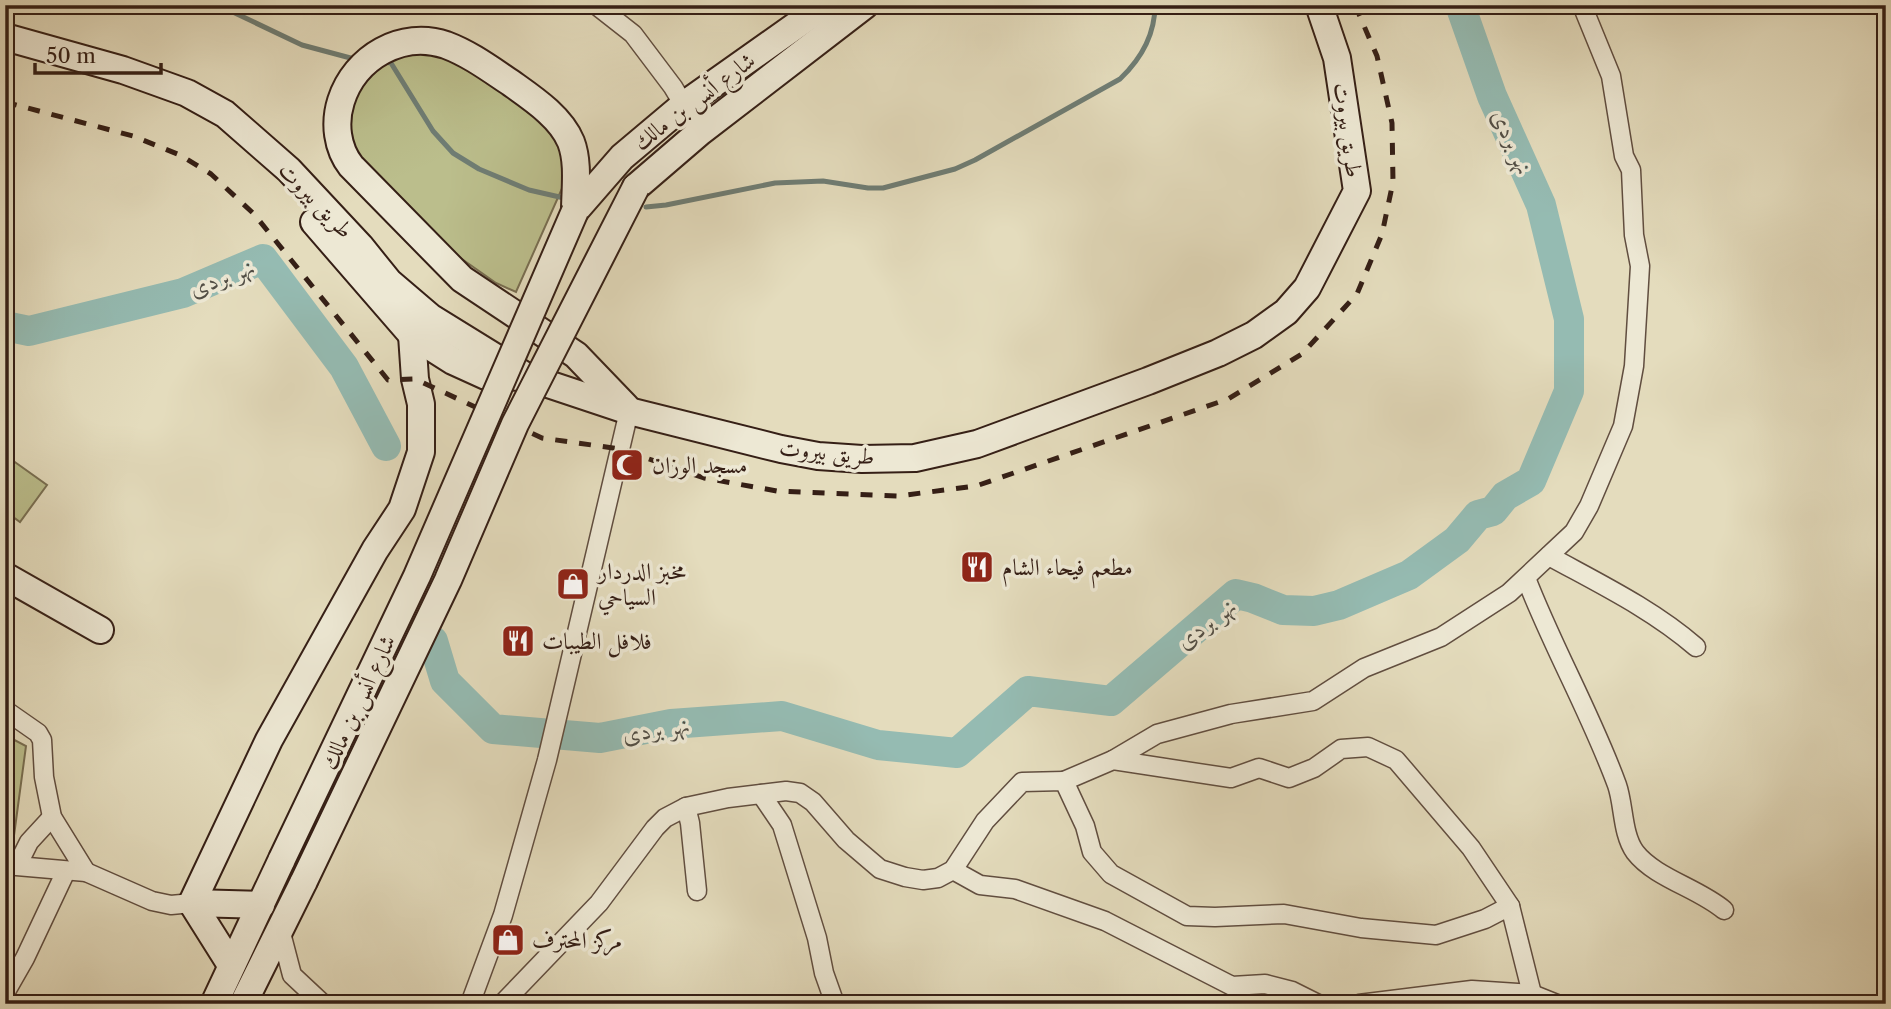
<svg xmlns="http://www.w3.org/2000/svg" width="1891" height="1009" font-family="'Libre Caslon Text',Amiri,serif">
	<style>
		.green { fill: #bbbe8c; stroke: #786e51; stroke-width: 2 }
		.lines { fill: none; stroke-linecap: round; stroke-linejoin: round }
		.stream { stroke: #6f7d74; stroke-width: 5 }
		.river { stroke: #95bbb2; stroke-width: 30 }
		.street-casing { stroke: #614e40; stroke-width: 21 }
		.secondary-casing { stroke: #351f16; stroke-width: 30 }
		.street { stroke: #ede8d4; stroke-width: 18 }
		.secondary { stroke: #ede8d4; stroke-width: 26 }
		.rail { stroke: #351f16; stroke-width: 5; stroke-dasharray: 12 12; stroke-linecap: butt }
		.secondary-bridge-casing { stroke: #351f16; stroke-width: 30; stroke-linecap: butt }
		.secondary-bridge { stroke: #ede8d4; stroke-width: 26 }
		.labels { text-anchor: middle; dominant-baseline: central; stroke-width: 7; stroke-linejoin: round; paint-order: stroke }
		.street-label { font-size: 23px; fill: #351f16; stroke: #ede8d4 }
		.poi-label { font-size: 23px; fill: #351f16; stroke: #ede8d4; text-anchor: start }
		.water-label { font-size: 24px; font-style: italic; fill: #524e45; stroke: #ede8d4 }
	</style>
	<rect width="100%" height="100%" fill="#e4dcbd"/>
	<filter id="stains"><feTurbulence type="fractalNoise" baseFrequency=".00286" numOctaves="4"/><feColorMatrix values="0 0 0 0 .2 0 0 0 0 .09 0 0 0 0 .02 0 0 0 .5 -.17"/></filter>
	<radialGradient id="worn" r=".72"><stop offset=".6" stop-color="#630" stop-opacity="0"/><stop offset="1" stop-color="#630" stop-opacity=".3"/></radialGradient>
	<!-- green -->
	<g class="green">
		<path d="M427 51 455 59 550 127 563 153 564 184 516 292 496 283 449 250 359 159 350 134 351 103 371 72 400 55Z"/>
		<path d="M5 455 47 485 20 522 5 511Z"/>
		<path d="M5 735 26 746 13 843 5 844Z"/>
	</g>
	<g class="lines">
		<!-- stream -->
		<g class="stream">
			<path d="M218 5 302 45 358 60"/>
			<path d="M385 62 391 63 433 131 453 153 479 169 529 190 564 198"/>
			<path d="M646 207 666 205 775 183 823 181 868 188H883L955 169 975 160 1120 79C1141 59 1155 35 1155 5"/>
		</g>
		<!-- river -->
		<g class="river">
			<path d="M5 326 29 331 183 293 263 259 344 367 386 446"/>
			<path d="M433 641 445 681 493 729 600 738 671 724 782 716 878 745 957 753 1028 691 1111 701 1236 594 1253 598 1283 610 1314 611 1339 605 1409 575 1457 540 1478 515 1493 511 1505 496 1531 481 1569 391V319L1541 205 1492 96 1460 5"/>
		</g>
		<defs>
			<g id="street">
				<path d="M596 5 633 34 673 87 700 132"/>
				<path d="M1549 556C1600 584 1652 609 1696 647"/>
				<path d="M1526 578C1553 648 1591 714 1617 785 1624 805 1622 834 1635 852 1655 878 1698 888 1724 910"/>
				<path d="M5 710 38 733 42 740 44 777 52 817 86 872"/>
				<path d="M1113 760 1157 734 1231 714 1313 701 1364 668 1441 637 1509 593 1574 532 1589 506 1623 426 1634 366 1640 266 1634 235 1631 170 1624 156 1611 76 1582 5"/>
				<path d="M1064 781 1113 760 1231 778 1259 768 1289 778 1314 768 1341 749 1368 747 1396 760 1471 848 1510 906 1532 994 1538 1004"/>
				<path d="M761 794 782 825 817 938 824 973 835 1004"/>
				<path d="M686 807 690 823 697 891"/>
				<path d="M18 864 29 842 52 817"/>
				<path d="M5 865 86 872 152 901 171 905 192 903"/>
				<path d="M953 870 980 885 1015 889 1105 921 1232 986 1265 984 1292 991 1318 1004"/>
				<path d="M280 929 292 975 323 1004"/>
				<path d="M5 993 25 958 66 871"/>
				<path d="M470 1004 503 915 547 760 629 411"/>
				<path d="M502 1004 599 903 655 828 665 818 686 807 728 798 786 791 800 793 813 802 846 840 880 869 905 877 923 880 938 878 953 870 985 821 1022 782 1064 781 1085 826 1092 852 1111 874 1187 916 1215 917 1284 914 1361 928 1436 935 1485 919 1510 906"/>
				<path d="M1359 1004 1472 990 1532 994 1557 1004"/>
			</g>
			<g id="secondary">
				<path d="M5 37 123 70 187 93 225 114 289 170 360 246 389 282 430 317 527 377 629 411 781 449 818 456 862 459 915 458 977 444 1148 381 1218 353 1254 335 1286 312 1307 288 1357 191 1337 58 1319 5"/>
				<path d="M636 187 700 132 865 5"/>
				<path d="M575 211C575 189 579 163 571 142 561 117 532 98 511 83 490 69 470 54 446 45 402 30 355 57 341 101 334 123 337 148 351 166L462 279 576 355 626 407"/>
				<path d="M575 211 622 157 685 104 825 5"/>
				<path d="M314 222 412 335 453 361 486 376 525 377"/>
				<path d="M5 576 100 630"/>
				<path d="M192 903 261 905"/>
				<path d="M231 965 192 903 269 740 375 550 402 509 421 452V404L415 379 412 335"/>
				<path d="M214 1004 282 859"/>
				<path d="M243 1004 304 881"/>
			</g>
		</defs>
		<!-- street casing -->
		<use href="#street" class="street-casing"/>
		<!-- secondary casing -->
		<use href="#secondary" class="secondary-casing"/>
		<!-- street -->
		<use href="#street" class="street"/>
		<!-- secondary -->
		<use href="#secondary" class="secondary"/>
		<!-- rail -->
		<path class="rail" d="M5 102 133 136 180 155 211 174 254 214 388 380 415 379 542 438 620 449 704 478 777 491 898 496 976 486 1228 399 1302 354 1357 294 1382 234 1393 182 1392 123 1377 56 1355 5"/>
		<defs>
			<g id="secondary-bridge">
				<path d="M282 859 417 576 575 211"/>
				<path d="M304 881 448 580 515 424 636 187"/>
			</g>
		</defs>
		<!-- secondary-bridge casing -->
		<use href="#secondary-bridge" class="secondary-bridge-casing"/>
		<!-- secondary-bridge -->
		<use href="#secondary-bridge" class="secondary-bridge"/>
	</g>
	<!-- icons -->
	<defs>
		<symbol id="mosque-square" viewBox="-11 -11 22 22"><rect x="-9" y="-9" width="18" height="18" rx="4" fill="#8f2418" stroke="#ede8d4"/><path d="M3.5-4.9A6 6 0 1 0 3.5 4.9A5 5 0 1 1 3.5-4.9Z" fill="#fff"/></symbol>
		<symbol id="restaurant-square" viewBox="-11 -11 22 22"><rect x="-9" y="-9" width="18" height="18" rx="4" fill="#8f2418" stroke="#ede8d4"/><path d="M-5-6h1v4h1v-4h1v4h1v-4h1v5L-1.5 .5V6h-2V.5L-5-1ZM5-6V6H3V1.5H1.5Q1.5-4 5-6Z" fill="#fff"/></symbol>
		<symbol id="shop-square" viewBox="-11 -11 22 22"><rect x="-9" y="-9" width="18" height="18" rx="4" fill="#8f2418" stroke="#ede8d4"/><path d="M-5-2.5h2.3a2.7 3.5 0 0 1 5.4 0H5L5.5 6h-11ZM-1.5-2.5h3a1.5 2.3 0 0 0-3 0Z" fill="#fff"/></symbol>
	</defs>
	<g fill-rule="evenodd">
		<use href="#mosque-square" x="608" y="446" width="38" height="38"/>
		<use href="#restaurant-square" x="958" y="548" width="38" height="38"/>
		<use href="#shop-square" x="554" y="565" width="38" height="38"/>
		<use href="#restaurant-square" x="499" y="622" width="38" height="38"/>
		<use href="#shop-square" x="489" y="921" width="38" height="38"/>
	</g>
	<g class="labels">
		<!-- street labels -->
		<g class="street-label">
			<text transform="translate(694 101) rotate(-37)">شارع أنس بن مالك</text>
			<text transform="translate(1348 130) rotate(82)">طريق بيروت</text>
			<text transform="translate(316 200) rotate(46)">طريق بيروت</text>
			<text transform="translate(827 452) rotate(6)">طريق بيروت</text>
			<text transform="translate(358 702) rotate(-65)">شارع أنس بن مالك</text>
		</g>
		<!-- poi labels -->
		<g class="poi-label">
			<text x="652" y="465">مسجد الوزان</text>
			<text x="1002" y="567">مطعم فيحاء الشام</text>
			<text x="598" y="571">مخبز الدردار<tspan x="598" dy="26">السياحي</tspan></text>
			<text x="542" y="641">فلافل الطيبات</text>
			<text x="532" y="940">مركز المحترف</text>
		</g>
		<!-- water labels -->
		<g class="water-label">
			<text transform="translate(1513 142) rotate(66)">نهر بردى</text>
			<text transform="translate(222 277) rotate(-21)">نهر بردى</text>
			<text transform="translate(1206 623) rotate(-37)">نهر بردى</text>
			<text transform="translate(656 729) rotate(-9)">نهر بردى</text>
		</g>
	</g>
	<!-- margin -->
	<rect width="1891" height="1009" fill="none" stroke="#e4dcbd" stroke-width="28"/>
	<rect x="7" y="7" width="1877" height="995" fill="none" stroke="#351f16" stroke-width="3.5"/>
	<rect x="14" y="14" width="1863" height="981" fill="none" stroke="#351f16" stroke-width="2"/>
	<!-- scale -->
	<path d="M35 63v10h126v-10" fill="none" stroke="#351f16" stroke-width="3.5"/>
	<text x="46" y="63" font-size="21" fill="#351f16" stroke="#ede8d4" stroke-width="5" paint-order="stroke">50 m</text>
	<rect width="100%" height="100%" filter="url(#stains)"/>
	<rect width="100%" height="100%" fill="url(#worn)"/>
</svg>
